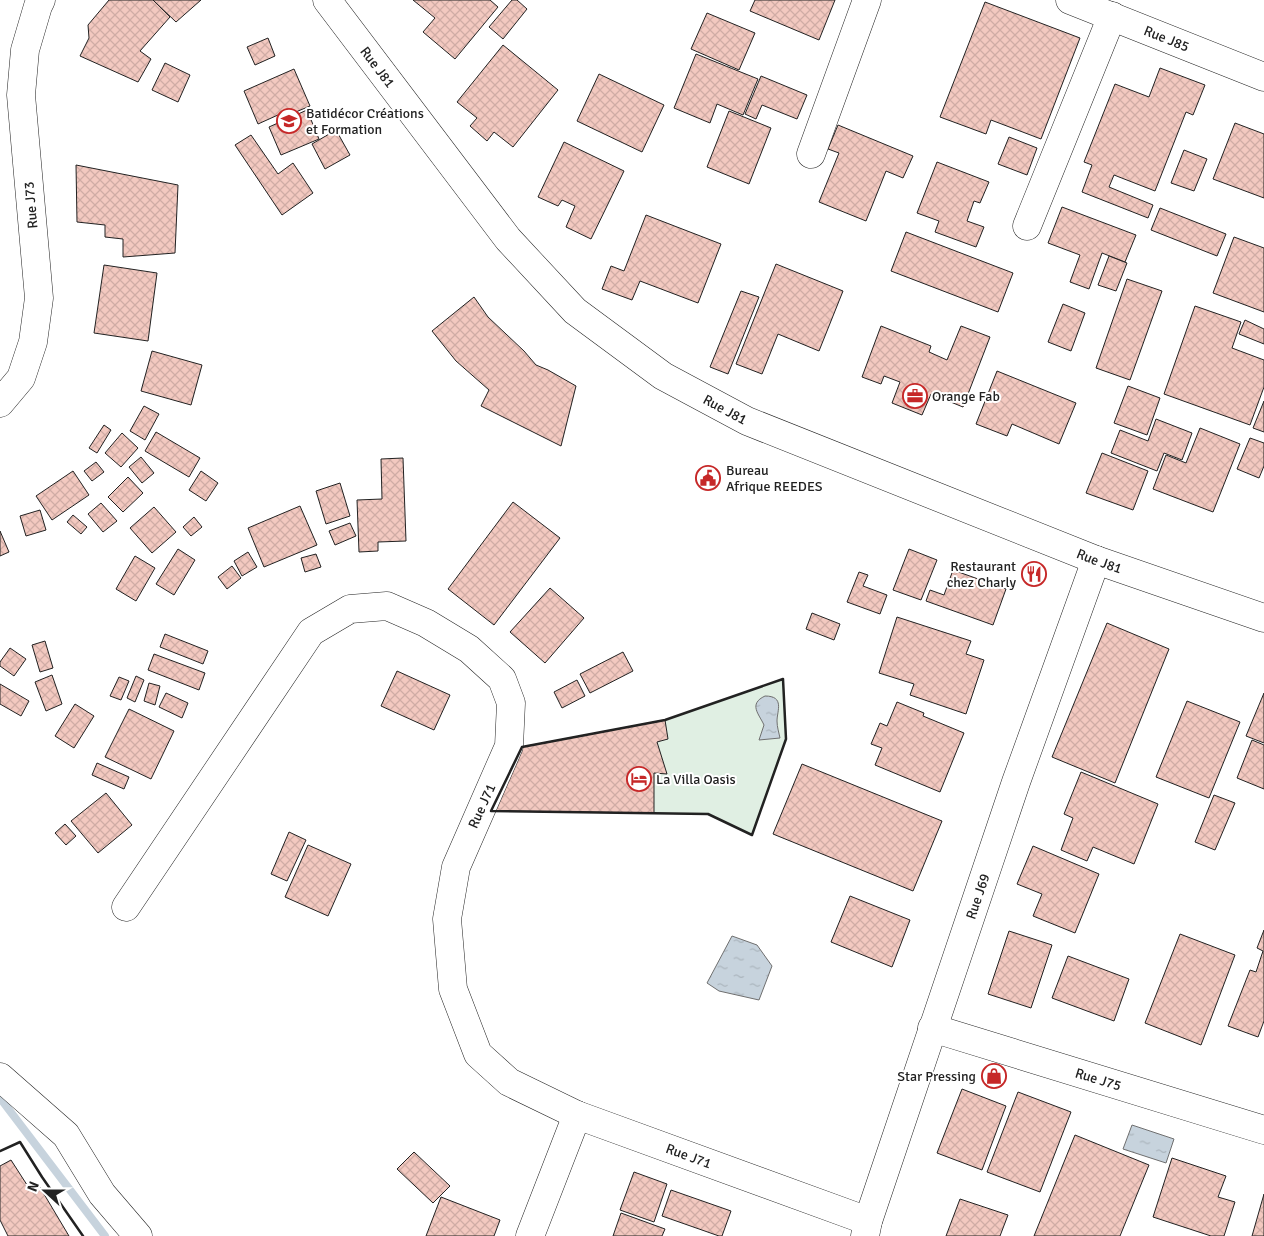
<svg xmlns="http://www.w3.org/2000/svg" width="1264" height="1236" font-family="Signika,sans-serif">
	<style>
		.garden { fill: #e0efe3; stroke: #6f6f6f }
		.water { fill: url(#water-ripples); stroke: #6f6f6f }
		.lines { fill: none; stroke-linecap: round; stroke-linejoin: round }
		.stream { stroke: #c7d3dd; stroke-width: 8 }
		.building { fill: url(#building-cross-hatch); stroke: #222 }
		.minor-casing { stroke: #222; stroke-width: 29 }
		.minor { stroke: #fff; stroke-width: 28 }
		.wall { stroke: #222; stroke-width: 2.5 }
		.labels { text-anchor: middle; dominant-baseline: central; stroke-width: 4; stroke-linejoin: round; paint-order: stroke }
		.street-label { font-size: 14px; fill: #222; stroke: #fff }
		.poi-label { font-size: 14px; fill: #222; stroke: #fff; text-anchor: start }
	</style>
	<defs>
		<pattern id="water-ripples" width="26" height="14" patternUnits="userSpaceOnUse" patternTransform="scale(1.25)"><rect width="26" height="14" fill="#c7d3dd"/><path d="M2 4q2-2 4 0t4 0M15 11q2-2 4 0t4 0" fill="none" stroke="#abb5bd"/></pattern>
		<pattern id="building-cross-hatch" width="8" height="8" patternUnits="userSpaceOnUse" patternTransform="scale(1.25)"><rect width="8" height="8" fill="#f3c9c0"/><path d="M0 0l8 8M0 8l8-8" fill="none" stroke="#d0aca5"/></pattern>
	</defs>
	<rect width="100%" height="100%" fill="#fff"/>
	<!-- garden -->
	<path class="garden" d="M783 679 786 739 752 835 708 814 491 811 522 747 665 720Z"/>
	<!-- water -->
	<g class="water">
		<path d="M765 696C785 696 777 711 777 721 777 727 779 733 780 738L759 740 764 725C759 714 748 704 765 696Z"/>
		<path d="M732 936 757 945 772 966 759 1000 719 991 707 983Z"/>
		<path d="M1132 1125 1174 1139 1166 1163 1123 1149Z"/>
	</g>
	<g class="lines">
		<!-- stream -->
		<path class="stream" d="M0 1098 105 1236"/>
	</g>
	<!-- building -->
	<g class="building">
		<path d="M109 0H153L170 17 140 51 151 59 138 82 80 56 89 38 88 25Z"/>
		<path d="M153 0H201L176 22Z"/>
		<path d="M413 0H490L498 7 455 59 423 32 435 18Z"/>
		<path d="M512 0H517L527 9 503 39 489 27Z"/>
		<path d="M755 0H835L819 40 750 11Z"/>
		<path d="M985 2 1080 38 1041 139 991 120 986 134 940 117Z"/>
		<path d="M707 13 755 33 739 70 691 49Z"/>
		<path d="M268 38 275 56 255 65 247 47Z"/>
		<path d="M503 45 558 90 513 147 494 132 487 141 470 126 477 118 457 102Z"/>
		<path d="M696 54 758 79 743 115 717 104 710 123 674 108Z"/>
		<path d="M165 63 190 75 178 102 152 90Z"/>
		<path d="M1160 68 1205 85 1193 115 1186 112 1155 191 1114 175 1109 187 1153 205 1148 218 1082 192 1092 165 1084 162 1115 84 1149 97Z"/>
		<path d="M294 69 310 106 291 114 289 110 258 124 244 91Z"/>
		<path d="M599 74 664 105 642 152 577 121Z"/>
		<path d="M761 76 807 95 797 119 762 105 756 119 745 114Z"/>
		<path d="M307 110 319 139 281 155 269 127Z"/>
		<path d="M729 111 771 128 749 184 707 167Z"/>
		<path d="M1235 123 1264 134V198L1213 179Z"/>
		<path d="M838 125 913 156 903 178 886 171 866 221 819 202 839 153 828 149Z"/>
		<path d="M336 130 350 155 325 169 312 144Z"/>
		<path d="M251 135 278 174 293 163 313 193 282 215 235 145Z"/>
		<path d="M1009 137 1037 148 1027 175 998 164Z"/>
		<path d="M564 142 624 171 591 239 566 227 575 206 562 200 558 206 538 197Z"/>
		<path d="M1184 150 1207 159 1194 191 1171 183Z"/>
		<path d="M937 162 989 182 980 203 974 201 967 221 984 227 976 247 935 232 939 221 917 213Z"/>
		<path d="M76 165 178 185 175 253 123 257V239L105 237V225L77 222Z"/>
		<path d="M1062 207 1136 235 1125 262 1102 253 1089 289 1070 282 1080 255 1048 243Z"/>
		<path d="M1160 208 1226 234 1217 256 1151 230Z"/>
		<path d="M646 215 721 244 698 303 640 281 632 300 602 289 611 266 624 271Z"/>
		<path d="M906 232 1013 273 998 312 891 271Z"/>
		<path d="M1234 237 1264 248V312L1213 293Z"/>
		<path d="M1109 256 1127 263 1116 291 1098 285Z"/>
		<path d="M776 264 843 291 819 351 778 334 762 374 736 364Z"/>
		<path d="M104 265 157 273 148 341 94 333Z"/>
		<path d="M1127 279 1162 291 1130 380 1096 368Z"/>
		<path d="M741 291 759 297 728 374 710 367Z"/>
		<path d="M474 297 488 317 524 351 536 365 548 370 576 386 561 446 481 406 489 390 456 361 432 331Z"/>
		<path d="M1063 304 1085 313 1071 351 1048 342Z"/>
		<path d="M1195 306 1241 322 1232 348 1264 360V387L1250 425 1164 394Z"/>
		<path d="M1245 320 1264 329V344L1239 334Z"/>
		<path d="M881 326 931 346 929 352 947 360 961 326 990 337 963 407 931 394 922 415 892 403 900 382 884 376 881 384 862 377Z"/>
		<path d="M152 351 202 365 191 405 141 391Z"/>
		<path d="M997 371 1076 403 1059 444 1012 424 1007 436 976 424Z"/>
		<path d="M1128 386 1160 398 1147 435 1114 423Z"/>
		<path d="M1264 401V432L1253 428Z"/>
		<path d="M144 406 159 414 145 440 130 431Z"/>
		<path d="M1156 419 1192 433 1182 460 1164 453 1157 471 1111 453 1120 430 1148 441Z"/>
		<path d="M104 425 111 430 97 453 89 448Z"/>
		<path d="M1200 428 1240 444 1213 512 1153 489 1166 455 1186 463Z"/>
		<path d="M156 432 200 458 189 477 145 451Z"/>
		<path d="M122 433 138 448 121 467 105 453Z"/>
		<path d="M1250 438 1264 443V466L1259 478 1237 469Z"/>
		<path d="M1102 453 1148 471 1133 510 1086 493Z"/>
		<path d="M141 457 154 473 142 483 129 467Z"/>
		<path d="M403 458 406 541 378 542V551L359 552 357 500 382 499 381 459Z"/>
		<path d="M96 462 104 472 92 481 84 471Z"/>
		<path d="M73 471 89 495 52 520 36 496Z"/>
		<path d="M201 471 218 483 206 501 189 490Z"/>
		<path d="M128 477 143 493 123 512 108 497Z"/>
		<path d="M340 483 350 516 326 524 316 491Z"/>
		<path d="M513 502 560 538 494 625 448 589Z"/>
		<path d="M101 503 117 521 103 532 88 514Z"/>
		<path d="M300 506 317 545 264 567 248 528Z"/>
		<path d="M154 507 176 532 152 553 130 528Z"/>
		<path d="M40 510 46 530 26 536 20 516Z"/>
		<path d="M73 515 87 527 81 534 67 522Z"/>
		<path d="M194 517 202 527 191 536 183 527Z"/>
		<path d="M350 523 356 536 335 545 329 531Z"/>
		<path d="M0 531 9 552 0 556Z"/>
		<path d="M178 549 195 560 174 595 156 584Z"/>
		<path d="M909 549 937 560 921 600 893 590Z"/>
		<path d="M248 552 257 567 242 576 234 561Z"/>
		<path d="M316 554 321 567 305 572 301 558Z"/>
		<path d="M135 556 155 568 136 601 116 589Z"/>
		<path d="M232 566 241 578 227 589 218 577Z"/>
		<path d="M953 570 1006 589 993 625 926 601 930 590 944 595Z"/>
		<path d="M859 572 868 575 863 586 887 595 880 614 847 602Z"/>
		<path d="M550 588 584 618 545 663 510 632Z"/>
		<path d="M812 613 840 624 834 640 806 629Z"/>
		<path d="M897 617 971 641 966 654 984 660 966 714 910 695 914 684 879 673Z"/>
		<path d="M1107 623 1169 649 1115 783 1052 757Z"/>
		<path d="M165 634 208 651 203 664 160 647Z"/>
		<path d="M45 641 53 668 40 672 32 645Z"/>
		<path d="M10 648 26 659 14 676 0 666V662Z"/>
		<path d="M623 652 633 671 590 693 580 674Z"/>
		<path d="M154 654 205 673 199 690 148 670Z"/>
		<path d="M397 671 450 695 434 730 381 706Z"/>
		<path d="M52 675 62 704 46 711 35 682Z"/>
		<path d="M136 676 144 680 135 702 127 698Z"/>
		<path d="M119 677 129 681 121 700 110 696Z"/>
		<path d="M577 680 585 696 562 708 554 692Z"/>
		<path d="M149 683 160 686 155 705 144 701Z"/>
		<path d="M0 684 29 701 21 716 0 704Z"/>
		<path d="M166 693 188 703 182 718 159 707Z"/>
		<path d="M1264 693V743L1246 736Z"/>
		<path d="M1187 701 1240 722 1209 798 1156 777Z"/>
		<path d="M897 702 924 713 923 716 964 733 940 792 875 765 882 748 871 744 880 723 887 726Z"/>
		<path d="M75 704 94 716 74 748 55 736Z"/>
		<path d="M129 709 174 731 151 779 105 757Z"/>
		<path d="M665 720 668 739 657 742 667 774 654 773V813L491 811 522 747Z"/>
		<path d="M1252 740 1264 745V789L1237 778Z"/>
		<path d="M97 763 129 777 124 789 92 775Z"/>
		<path d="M802 764 942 821 913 891 773 834Z"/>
		<path d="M1081 772 1158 804 1134 864 1093 847 1087 861 1061 850 1073 818 1064 814Z"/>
		<path d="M106 793 132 825 98 853 71 821Z"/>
		<path d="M1214 795 1235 803 1215 850 1195 842Z"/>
		<path d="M65 824 76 836 66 845 55 833Z"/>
		<path d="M289 832 306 840 287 881 271 874Z"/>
		<path d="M308 845 351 864 328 916 285 897Z"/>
		<path d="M1033 846 1099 874 1075 933 1033 916 1042 894 1017 884Z"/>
		<path d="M850 896 910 920 892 967 831 942Z"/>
		<path d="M1264 930V1021L1258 1037 1228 1026 1250 970 1256 972 1263 951 1257 948Z"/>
		<path d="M1009 931 1052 945 1031 1008 988 994Z"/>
		<path d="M1180 934 1235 955 1201 1045 1145 1023Z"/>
		<path d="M1068 956 1129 979 1114 1021 1052 998Z"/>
		<path d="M962 1089 1006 1106 982 1170 937 1153Z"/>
		<path d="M1018 1092 1071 1112 1040 1192 987 1172Z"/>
		<path d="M1075 1135 1149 1165 1120 1236H1034Z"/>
		<path d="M414 1152 450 1186 433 1203 397 1169Z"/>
		<path d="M1172 1158 1226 1176 1218 1197 1235 1202 1224 1236H1211L1153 1217Z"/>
		<path d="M11 1160 29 1188 38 1184 69 1236H8L0 1220V1166Z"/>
		<path d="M634 1172 667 1184 654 1222 620 1210Z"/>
		<path d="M671 1190 731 1211 722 1236H719L662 1216Z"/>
		<path d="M1264 1194V1236H1252Z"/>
		<path d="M441 1197 500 1220 494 1236H426Z"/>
		<path d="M960 1199 1008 1215 1000 1236H946Z"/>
		<path d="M621 1213 665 1229 662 1236H613Z"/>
	</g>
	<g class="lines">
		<defs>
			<g id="minor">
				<path id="s1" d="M327 0 508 239 575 311 663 376 747 421 1096 560 1264 618"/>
				<path id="s2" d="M1070 0 1264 77"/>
				<path d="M811 154 867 0"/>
				<path d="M1027 226 1112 16"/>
				<path d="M0 403 21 378 33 342 39 298 21 95 25 50 38 6 41 0"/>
				<path id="s3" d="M126 907 311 632 350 609 387 606 426 623 469 649 502 679 511 703 509 746 456 867 447 919 453 989 478 1054 509 1082 577 1115 868 1221"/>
				<path id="s4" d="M932 1028 1264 1130"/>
				<path d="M0 1077 66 1135 102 1194 138 1236"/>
				<path d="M530 1236 577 1115"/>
				<path id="s5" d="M865 1236 868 1221 1016 782 1096 560"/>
			</g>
		</defs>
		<!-- minor casing -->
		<use href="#minor" class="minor-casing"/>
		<!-- minor -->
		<use href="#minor" class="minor"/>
		<!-- wall -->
		<g class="wall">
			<path d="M783 679 786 739 752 835 708 814 491 811 522 747 665 720Z"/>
			<path d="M0 1151 20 1142 42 1177 83 1236"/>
		</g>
	</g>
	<!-- icons -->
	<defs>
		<symbol id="university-ring" viewBox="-11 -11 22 22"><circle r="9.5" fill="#fff" stroke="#c62828" stroke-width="1.5"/><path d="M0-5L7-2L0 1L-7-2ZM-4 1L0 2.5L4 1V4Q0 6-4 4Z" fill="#c62828"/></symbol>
		<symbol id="office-ring" viewBox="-11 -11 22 22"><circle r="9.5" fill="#fff" stroke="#c62828" stroke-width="1.5"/><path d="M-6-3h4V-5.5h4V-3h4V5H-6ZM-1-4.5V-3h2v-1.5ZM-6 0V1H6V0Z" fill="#c62828"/></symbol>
		<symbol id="civic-ring" viewBox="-11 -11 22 22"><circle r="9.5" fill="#fff" stroke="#c62828" stroke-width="1.5"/><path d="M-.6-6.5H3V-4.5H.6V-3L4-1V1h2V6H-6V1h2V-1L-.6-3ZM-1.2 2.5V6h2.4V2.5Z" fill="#c62828"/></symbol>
		<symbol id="restaurant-ring" viewBox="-11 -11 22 22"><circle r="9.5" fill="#fff" stroke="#c62828" stroke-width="1.5"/><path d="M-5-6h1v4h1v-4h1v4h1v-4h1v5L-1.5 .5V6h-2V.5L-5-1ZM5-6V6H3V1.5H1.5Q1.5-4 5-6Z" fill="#c62828"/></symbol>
		<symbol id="hotel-ring" viewBox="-11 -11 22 22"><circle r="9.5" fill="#fff" stroke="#c62828" stroke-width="1.5"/><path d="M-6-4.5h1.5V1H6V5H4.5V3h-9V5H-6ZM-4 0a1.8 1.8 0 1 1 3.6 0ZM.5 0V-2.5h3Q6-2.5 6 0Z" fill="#c62828"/></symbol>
		<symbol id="shop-ring" viewBox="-11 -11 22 22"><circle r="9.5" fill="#fff" stroke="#c62828" stroke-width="1.5"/><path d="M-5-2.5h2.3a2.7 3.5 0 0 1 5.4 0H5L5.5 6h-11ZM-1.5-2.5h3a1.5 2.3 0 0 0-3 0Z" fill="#c62828"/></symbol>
	</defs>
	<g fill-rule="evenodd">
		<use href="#university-ring" x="275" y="107" width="28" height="28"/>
		<use href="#office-ring" x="901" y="382" width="28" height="28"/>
		<use href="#civic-ring" x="694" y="464" width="28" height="28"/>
		<use href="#restaurant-ring" x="1020" y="560" width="28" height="28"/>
		<use href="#hotel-ring" x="625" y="765" width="28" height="28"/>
		<use href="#shop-ring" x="980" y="1062" width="28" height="28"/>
	</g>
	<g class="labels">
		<!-- street labels -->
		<g class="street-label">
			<text stroke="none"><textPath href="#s2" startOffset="104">Rue J85</textPath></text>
			<text stroke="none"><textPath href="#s1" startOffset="84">Rue J81</textPath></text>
			<text transform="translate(31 205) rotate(-95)">Rue J73</text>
			<text stroke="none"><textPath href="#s1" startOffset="578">Rue J81</textPath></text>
			<text stroke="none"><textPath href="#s1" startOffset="982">Rue J81</textPath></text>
			<text transform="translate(482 806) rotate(-66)">Rue J71</text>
			<text stroke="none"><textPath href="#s5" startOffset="358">Rue J69</textPath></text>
			<text stroke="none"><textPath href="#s4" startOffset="174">Rue J75</textPath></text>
			<text stroke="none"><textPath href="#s3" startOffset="1181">Rue J71</textPath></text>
		</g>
		<!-- poi labels -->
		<g class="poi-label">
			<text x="306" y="113">Batidécor Créations<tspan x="306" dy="16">et Formation</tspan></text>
			<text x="932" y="396">Orange Fab</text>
			<text x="726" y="470">Bureau<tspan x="726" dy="16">Afrique REEDES</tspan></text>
			<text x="1016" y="566" text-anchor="end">Restaurant<tspan x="1016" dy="16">chez Charly</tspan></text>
			<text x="656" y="779">La Villa Oasis</text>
			<text x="976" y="1076" text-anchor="end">Star Pressing</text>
		</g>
	</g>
	<!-- north arrow -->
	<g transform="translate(45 1191) rotate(291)" stroke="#ffffff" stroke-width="4" paint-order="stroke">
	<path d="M0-4L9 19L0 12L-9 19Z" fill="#222222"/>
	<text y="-8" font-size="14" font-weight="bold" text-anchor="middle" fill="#222222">N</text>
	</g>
</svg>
